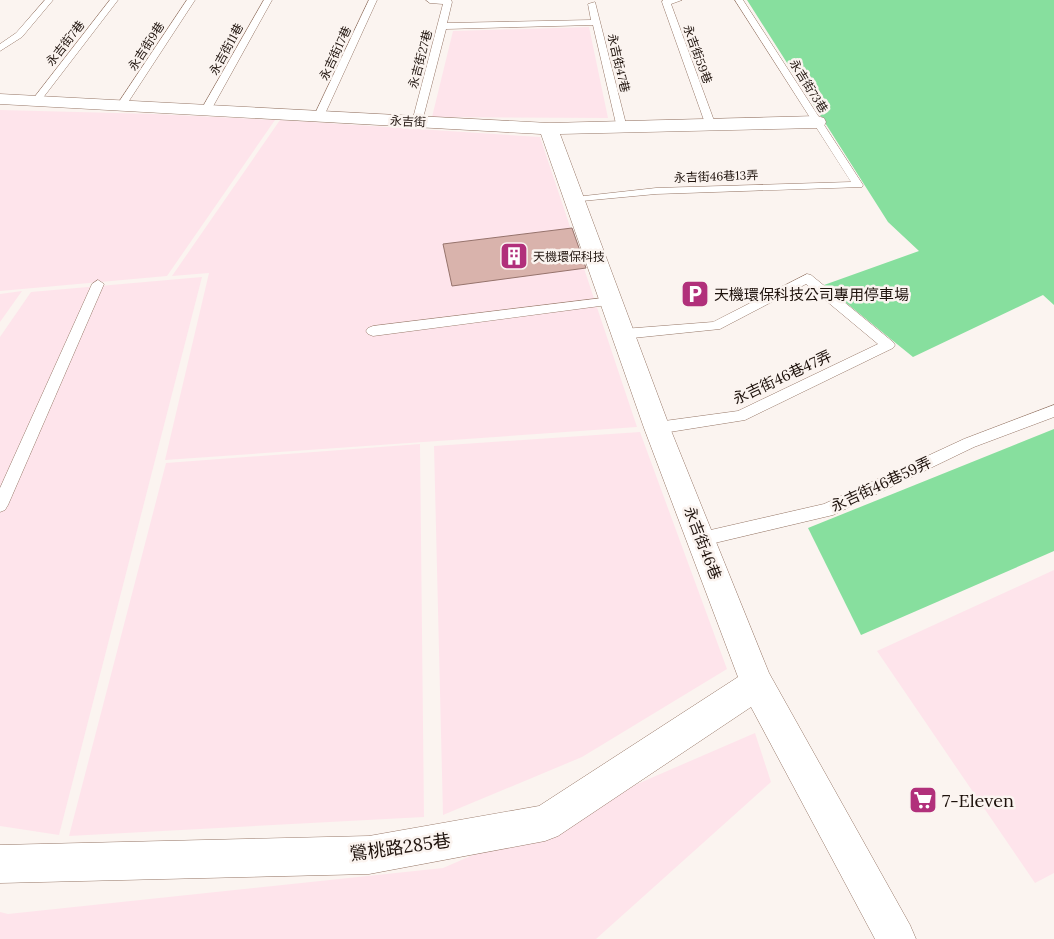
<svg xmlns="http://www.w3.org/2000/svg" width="1054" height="939" font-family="Lora,'Noto Sans TC',serif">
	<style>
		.industrial { fill: #fee4eb }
		.forest { fill: #87df9e }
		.building { fill: #d9b3ac; stroke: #96736c }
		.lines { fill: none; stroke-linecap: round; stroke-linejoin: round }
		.service-casing { stroke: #977868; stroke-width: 1 }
		.minor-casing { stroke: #977868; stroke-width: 1 }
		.service { fill: #fff; fill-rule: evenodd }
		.minor { fill: #fff; fill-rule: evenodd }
		.labels { text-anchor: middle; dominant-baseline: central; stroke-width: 5; stroke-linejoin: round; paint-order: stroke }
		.far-street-label { font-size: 12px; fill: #1e120c; stroke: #fbf4f0 }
		.far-poi-label { font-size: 12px; fill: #1e120c; stroke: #fbf4f0; text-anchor: start }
		.poi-label { font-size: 15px; fill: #1e120c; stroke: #fbf4f0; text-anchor: start }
		.street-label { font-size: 15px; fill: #1e120c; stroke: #fbf4f0 }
		.near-poi-label { font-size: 18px; fill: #1e120c; stroke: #fbf4f0; text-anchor: start }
		.near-street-label { font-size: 18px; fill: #1e120c; stroke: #fbf4f0 }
	</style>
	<rect width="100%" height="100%" fill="#fbf4f0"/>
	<!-- industrial -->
	<g class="industrial">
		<path d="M589 27 608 118 432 117 453 31Z"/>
		<path d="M0 110 155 114 275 120 167 276 0 291Z"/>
		<path d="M280 120 540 137 637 427 165 460 209 273 172 276Z"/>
		<path d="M202 277 59 835 0 826V337L31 292Z"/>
		<path d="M22 291 0 322V294Z"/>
		<path d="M640 432 727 669 582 757 443 815 434 446Z"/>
		<path d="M420 444 424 817 69 836 166 463Z"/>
		<path d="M1054 570V873L1035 883 877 651Z"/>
		<path d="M755 733 771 782 596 939H0V912L8 914 443 868Z"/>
	</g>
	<!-- forest -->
	<g class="forest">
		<path d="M747 0H1054V305L1043 295 913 357 824 285 919 251 888 222Z"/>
		<path d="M1054 429V551L861 635 808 528Z"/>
	</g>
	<!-- building -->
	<path class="building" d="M572 228 586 268 452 286 443 244Z"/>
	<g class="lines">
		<defs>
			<g id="service">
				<path d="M45 0H53L22 37 0 51V44L16 33Z"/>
				<path d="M110 0H118L39 103H33V99Z"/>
				<path d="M187 0H195L125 107H119L117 105Z"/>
				<path d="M264 0H272L211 110 210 112H202L201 110Z"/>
				<path d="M369 0H377L324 116 319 119 315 118 314 116Z"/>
				<path d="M426 0H451L452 2 447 23 591 20 588 4 595 2 627 128 622 131 617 128 593 25 446 29 422 122 417 125 413 124 412 122 443 4 430 3Z"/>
				<path d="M663 0H682L671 4 716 126 715 128H707L706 126 662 2Z"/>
				<path d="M735 0H743L863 185 862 187 656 194 571 202 569 200 571 198 575 197 656 188 851 182Z"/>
				<path d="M807 274 811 275 893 342 895 345 893 348 745 420 657 434 652 432 650 428 652 424 657 422 738 411 878 344 806 284 720 329 623 339 618 337 616 334 618 331 623 329 713 322Z"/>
				<path d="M98 280 104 284 8 505 5 510 0 512V488L92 284Z"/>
				<path d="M611 297 617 301 615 304 373 336 368 334 366 331 368 328 373 326Z"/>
				<path d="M1054 405V417L974 447 833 515 702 546 696 544 694 539 696 534 702 532 824 504 964 439Z"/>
			</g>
			<path id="minor" d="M0 94 549 123 817 116 824 118 826 122 824 126 817 128 560 134 670 428 769 673 910 925 916 939H875L751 707 558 836 545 841 369 874 0 883V845L369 836 539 806 738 677 644 428 541 134 0 104Z"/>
		</defs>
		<!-- service casing -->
		<use href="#service" class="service-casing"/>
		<!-- minor casing -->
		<use href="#minor" class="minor-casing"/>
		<!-- service -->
		<use href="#service" class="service"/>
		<!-- minor -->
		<use href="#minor" class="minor"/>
	</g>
	<!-- icons -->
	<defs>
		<symbol id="building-square" viewBox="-11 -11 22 22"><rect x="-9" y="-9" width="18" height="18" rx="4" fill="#b1307b" stroke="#fbf4f0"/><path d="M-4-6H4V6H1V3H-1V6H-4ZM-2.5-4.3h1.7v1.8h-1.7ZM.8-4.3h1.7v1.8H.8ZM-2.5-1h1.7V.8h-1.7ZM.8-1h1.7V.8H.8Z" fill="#fff"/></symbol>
		<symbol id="parking-square" viewBox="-11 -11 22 22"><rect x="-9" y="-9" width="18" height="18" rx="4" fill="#b1307b" stroke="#fbf4f0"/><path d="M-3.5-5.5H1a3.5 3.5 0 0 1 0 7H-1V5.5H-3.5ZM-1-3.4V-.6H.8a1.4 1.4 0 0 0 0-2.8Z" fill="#fff"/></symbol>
		<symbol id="supermarket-square" viewBox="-11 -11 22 22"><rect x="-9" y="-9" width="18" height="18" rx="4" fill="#b1307b" stroke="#fbf4f0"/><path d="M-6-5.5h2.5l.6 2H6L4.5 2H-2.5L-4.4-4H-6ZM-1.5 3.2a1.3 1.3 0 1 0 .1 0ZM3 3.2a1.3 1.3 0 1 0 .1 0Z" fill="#fff"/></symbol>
	</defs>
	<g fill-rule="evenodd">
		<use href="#building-square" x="498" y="240" width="32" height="32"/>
		<use href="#parking-square" x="679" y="278" width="32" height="32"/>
		<use href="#supermarket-square" x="907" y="784" width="32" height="32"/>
	</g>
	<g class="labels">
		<!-- far-street labels -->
		<g class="far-street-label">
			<text transform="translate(65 43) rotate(-52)">永吉街7巷</text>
			<text transform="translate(146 46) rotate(-57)">永吉街9巷</text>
			<text transform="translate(226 49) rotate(-61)">永吉街11巷</text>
			<text transform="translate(335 53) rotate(-65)">永吉街17巷</text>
			<text transform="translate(698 54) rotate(70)">永吉街59巷</text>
			<text transform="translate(420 59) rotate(-75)">永吉街27巷</text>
			<text transform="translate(619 63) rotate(77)">永吉街47巷</text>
			<text transform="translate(809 86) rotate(58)">永吉街73巷</text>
			<text transform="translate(408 121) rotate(3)">永吉街</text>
			<text transform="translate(716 176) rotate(-2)">永吉街46巷13弄</text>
		</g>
		<!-- far-poi labels -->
		<g class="far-poi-label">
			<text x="533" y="256">天機環保科技</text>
		</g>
		<!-- poi labels -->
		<g class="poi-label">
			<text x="714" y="294">天機環保科技公司專用停車場</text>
		</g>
		<!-- street labels -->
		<g class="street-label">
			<text transform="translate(782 377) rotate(-25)">永吉街46巷47弄</text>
			<text transform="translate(881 484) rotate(-25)">永吉街46巷59弄</text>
			<text transform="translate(703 543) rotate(69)">永吉街46巷</text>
		</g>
		<!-- near-poi labels -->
		<g class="near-poi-label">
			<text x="942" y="800">7-Eleven</text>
		</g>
		<!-- near-street labels -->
		<g class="near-street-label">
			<text transform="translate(400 847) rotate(-8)">鶯桃路285巷</text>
		</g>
	</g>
</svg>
